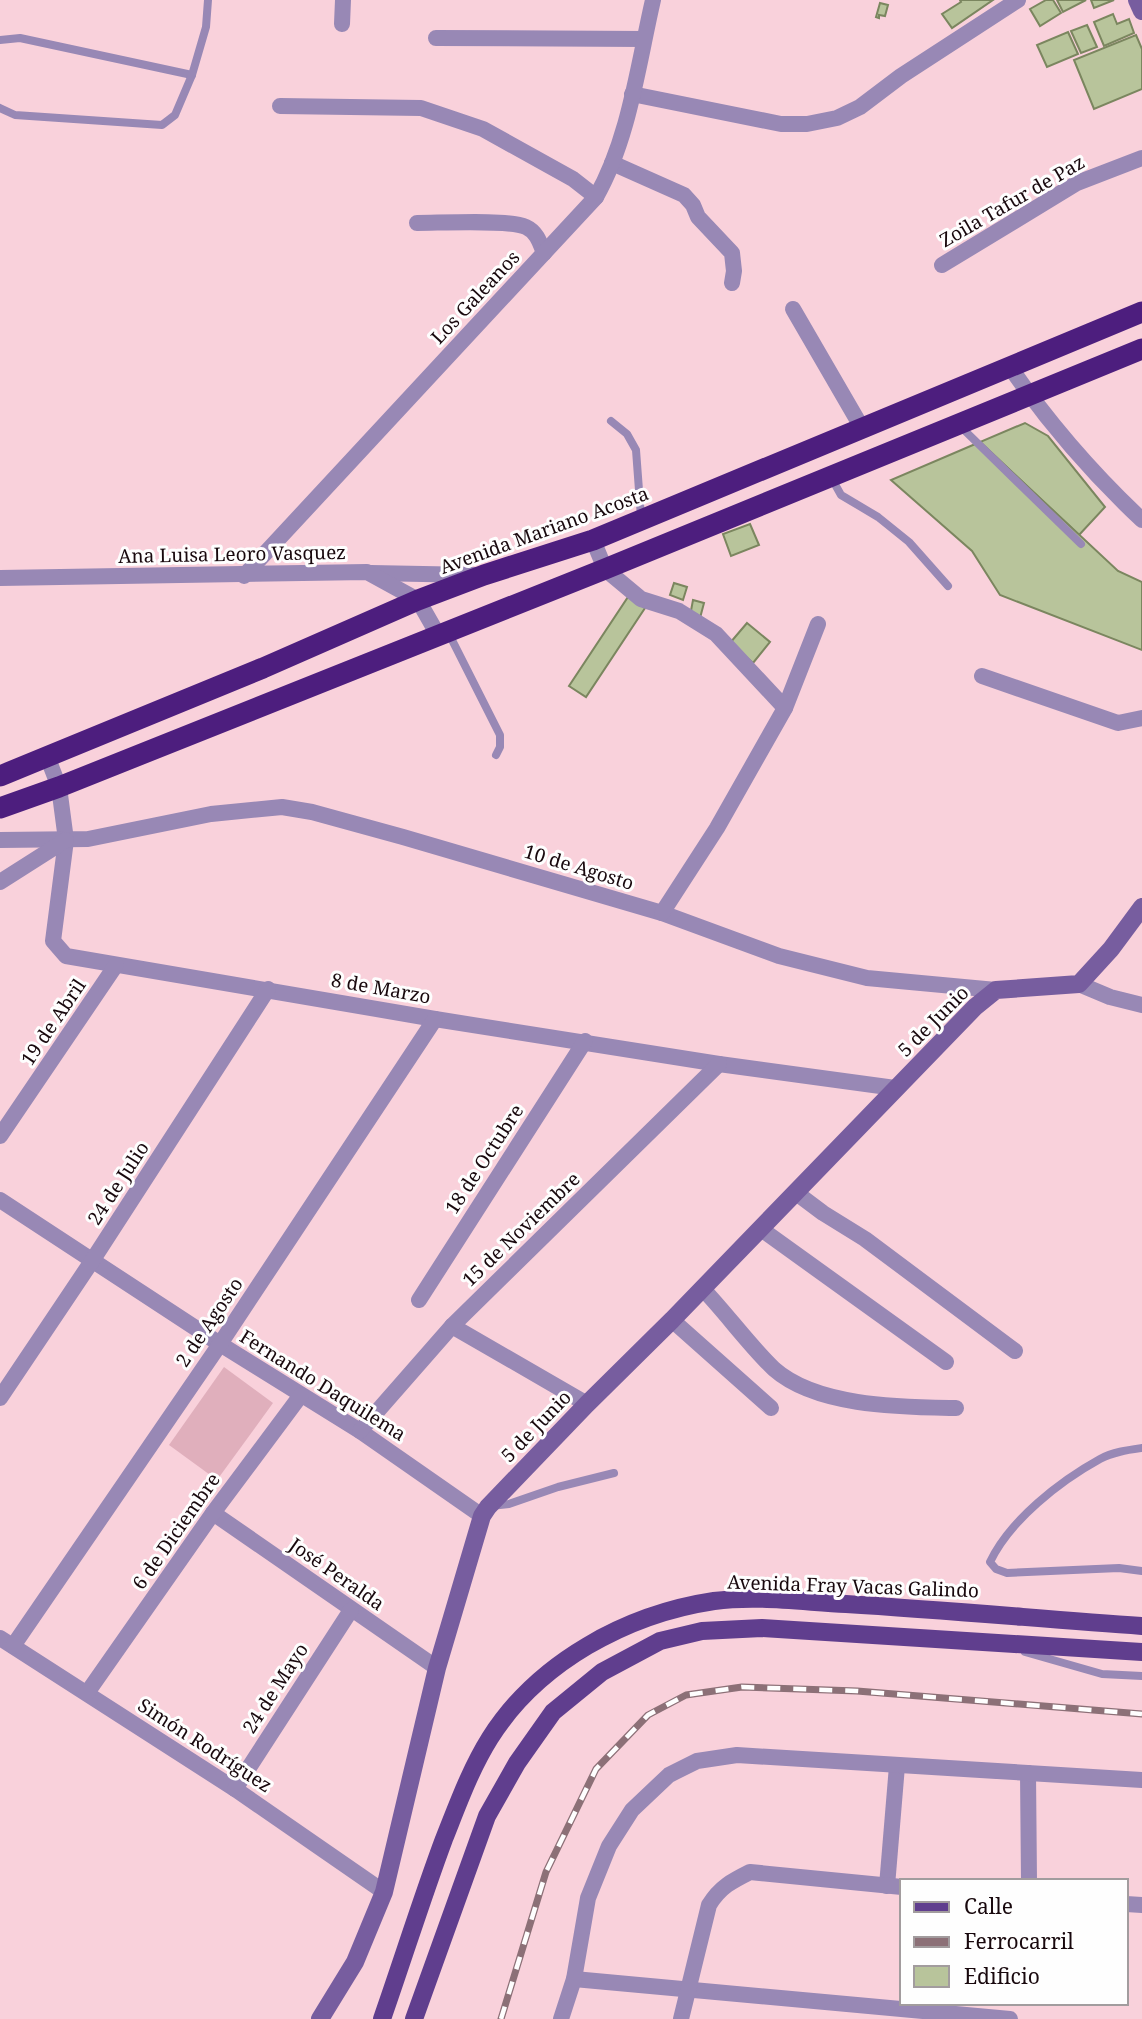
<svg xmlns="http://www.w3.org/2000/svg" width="1142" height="2019" font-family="'Noto Serif',serif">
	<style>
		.pitch { fill: #e0afbc }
		.building { fill: #b8c49b; stroke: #7b865f; stroke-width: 2 }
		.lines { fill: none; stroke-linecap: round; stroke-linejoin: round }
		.lane { stroke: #9888b5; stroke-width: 8 }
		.street { stroke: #9888b5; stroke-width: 16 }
		.secondary { stroke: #775d9f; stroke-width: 18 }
		.primary { stroke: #603e8e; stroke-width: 18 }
		.highway { stroke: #4d1e7e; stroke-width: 21 }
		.rail-casing { stroke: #8c7077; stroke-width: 7 }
		.rail { stroke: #fefefe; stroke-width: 4.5; stroke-dasharray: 13; stroke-linecap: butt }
		.labels { text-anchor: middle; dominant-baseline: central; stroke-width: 6; stroke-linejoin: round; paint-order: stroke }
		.street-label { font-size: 19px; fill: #18080d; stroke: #fefefe }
	</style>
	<rect width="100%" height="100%" fill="#f9d1db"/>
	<!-- pitch -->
	<path class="pitch" d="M224 1367 273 1403 217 1480 169 1445Z"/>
	<!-- building -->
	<g class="building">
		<path d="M960 0H993L952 28 942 14 961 2Z"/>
		<path d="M1046 0H1053L1061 13 1040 26 1030 9Z"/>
		<path d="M1057 0H1086L1063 12Z"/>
		<path d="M1091 0H1114L1094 8Z"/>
		<path d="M880 3 888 5 885 16 879 15V18L876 17Z"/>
		<path d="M1113 14 1117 24 1129 19 1134 33 1104 46 1094 22Z"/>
		<path d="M1087 25 1097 47 1081 53 1071 31Z"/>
		<path d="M1068 32 1078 54 1047 67 1037 45Z"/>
		<path d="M1136 35 1142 49V89L1094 109 1074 60Z"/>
		<path d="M1025 423 1048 436 1105 507 1079 535 980 442Z"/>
		<path d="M980 442 1118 571 1142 582V650L1000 595 972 551 891 480Z"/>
		<path d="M750 524 759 545 731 556 723 534Z"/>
		<path d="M674 583 687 587 683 600 670 595Z"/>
		<path d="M628 597 645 608 586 697 569 686Z"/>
		<path d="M693 600 704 603 700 618 690 616Z"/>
		<path d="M747 623 770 642 753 663 730 643Z"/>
	</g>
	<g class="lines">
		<!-- lane -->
		<g class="lane">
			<path d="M0 40 20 38 192 75"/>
			<path d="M0 108 15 115 162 125 175 115 192 75 206 27 208 0"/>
			<path d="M611 421 627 434 636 450 641 517"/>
			<path d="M960 426 1081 544"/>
			<path d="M832 479 841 495 878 517 909 542 948 586"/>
			<path d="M449 634 500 735V747L496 755"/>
			<path d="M1142 1448C1128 1450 1113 1452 1100 1459 1060 1481 1010 1520 990 1562L996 1569 1007 1573 1119 1568 1142 1571"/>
			<path d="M491 1506 509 1504 558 1487 614 1473"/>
			<path d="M1025 1652 1102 1674 1142 1676"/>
		</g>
		<!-- street -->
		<g class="street">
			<path d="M342 24 343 0"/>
			<path d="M436 38 644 39"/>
			<path d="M632 94 781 124H807L837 118 860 107 901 76 1018 0"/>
			<path d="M280 106 421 108 483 129 573 179 596 197"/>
			<path d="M612 163 684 195 693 205 698 217 732 253 734 271 732 283"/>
			<path d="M417 223C441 223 508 219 526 227 537 232 540 243 544 253"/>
			<path d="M942 265 1077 183 1142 158"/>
			<path d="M793 309 862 428"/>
			<path d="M1010 367C1048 422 1093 474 1142 520"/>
			<path d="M593 540 605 569 641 599 679 611 716 634 785 708"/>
			<path d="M371 573 475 575"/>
			<path d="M244 576 596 197C629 139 638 65 653 0"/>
			<path d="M0 578 367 572 418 600 438 635"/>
			<path d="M982 676 1118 723 1142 718"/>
			<path d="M47 756 59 787 66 840 53 941 66 956 435 1019 719 1064 895 1088"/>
			<path d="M0 840 88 839 211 814 282 807 312 812 403 837 662 913 779 956 867 978 996 990"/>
			<path d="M0 882 66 840"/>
			<path d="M662 913 717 828 785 708 818 624"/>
			<path d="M1079 984 1110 997 1142 1005"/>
			<path d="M0 1136 116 965"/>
			<path d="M795 1192 823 1213 865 1239 1015 1351"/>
			<path d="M0 1200 220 1344 360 1431 482 1516"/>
			<path d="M761 1229 946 1362"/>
			<path d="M702 1288C727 1314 748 1344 774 1369 817 1407 902 1407 956 1408"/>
			<path d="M419 1300 585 1041"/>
			<path d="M672 1320 771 1408"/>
			<path d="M452 1326 587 1404"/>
			<path d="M0 1398 92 1261 268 989"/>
			<path d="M360 1431 452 1326 719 1064"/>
			<path d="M213 1513 437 1668"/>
			<path d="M0 1638 235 1789 384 1892"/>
			<path d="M13 1646 220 1344 435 1019"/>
			<path d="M87 1693 213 1513 301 1395"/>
			<path d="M1028 1773 1029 1881"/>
			<path d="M235 1789 351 1610"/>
			<path d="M887 1886 897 1766"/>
			<path d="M1126 1904 1142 1905"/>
			<path d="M574 1979 1010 2019"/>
			<path d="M561 2019 574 1979 588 1898 609 1846 632 1810 669 1775 697 1761 737 1755 1142 1780"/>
			<path d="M681 2019 709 1905C720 1887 732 1881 750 1872L902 1887"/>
		</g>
		<!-- secondary -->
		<g class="secondary">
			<path d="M1137 0 1142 11"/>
			<path d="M320 2019 355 1962 384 1892 437 1668 482 1516 488 1507 587 1404 672 1320 975 1007 996 990 1079 984 1111 949 1142 907"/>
		</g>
		<!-- primary -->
		<g class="primary">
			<path d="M382 2019C403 1959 422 1898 444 1839 458 1804 470 1770 490 1738 538 1662 627 1614 714 1601 757 1595 804 1602 846 1604 945 1610 1043 1619 1142 1626"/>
			<path d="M414 2019 487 1816 517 1763 553 1712 602 1672 660 1641 702 1631 762 1628 1142 1652"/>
		</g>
		<!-- highway -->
		<g class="highway">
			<path d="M0 776 263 668 418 600 484 575 593 540 1142 312"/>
			<path d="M0 808 59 787 605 569 1142 349"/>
		</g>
		<defs>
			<path id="rail" d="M501 2019 546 1872 596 1769 648 1715 686 1695 742 1687 857 1691 1142 1714"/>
		</defs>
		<!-- rail casing -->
		<use href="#rail" class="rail-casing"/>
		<!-- rail -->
		<use href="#rail" class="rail"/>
	</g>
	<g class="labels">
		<!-- street labels -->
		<g class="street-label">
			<text transform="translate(1012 201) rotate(-30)">Zoila Tafur de Paz</text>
			<text transform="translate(475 297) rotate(-47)">Los Galeanos</text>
			<text transform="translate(544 530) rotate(-20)">Avenida Mariano Acosta</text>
			<text transform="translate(232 554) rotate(-1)">Ana Luisa Leoro Vasquez</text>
			<text transform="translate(579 867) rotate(17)">10 de Agosto</text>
			<text transform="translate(381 988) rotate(10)">8 de Marzo</text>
			<text transform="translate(933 1021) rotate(-45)">5 de Junio</text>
			<text transform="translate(53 1022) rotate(-56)">19 de Abril</text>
			<text transform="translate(484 1159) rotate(-57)">18 de Octubre</text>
			<text transform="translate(118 1183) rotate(-57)">24 de Julio</text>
			<text transform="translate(521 1229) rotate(-44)">15 de Noviembre</text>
			<text transform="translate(209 1322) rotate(-56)">2 de Agosto</text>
			<text transform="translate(323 1385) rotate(32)">Fernando Daquilema</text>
			<text transform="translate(536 1426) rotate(-46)">5 de Junio</text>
			<text transform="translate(176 1531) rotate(-55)">6 de Diciembre</text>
			<text transform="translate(337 1574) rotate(35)">José Peralda</text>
			<text transform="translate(853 1586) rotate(2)">Avenida Fray Vacas Galindo</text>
			<text transform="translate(275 1688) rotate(-57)">24 de Mayo</text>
			<text transform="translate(205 1745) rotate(33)">Simón Rodríguez</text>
		</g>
	</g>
	<!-- legend -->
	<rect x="900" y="1879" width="228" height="126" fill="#fefefe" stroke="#a29c9e" stroke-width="2"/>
	<rect x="914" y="1902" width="35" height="10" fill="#603e8e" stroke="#a29c9e" stroke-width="2"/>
	<text x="964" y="1914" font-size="21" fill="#18080d">Calle</text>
	<rect x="914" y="1937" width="35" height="10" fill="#8c7077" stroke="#a29c9e" stroke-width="2"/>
	<text x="964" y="1949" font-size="21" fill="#18080d">Ferrocarril</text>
	<rect x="914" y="1966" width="35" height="21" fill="#b8c49b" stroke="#a29c9e" stroke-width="2"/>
	<text x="964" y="1984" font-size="21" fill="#18080d">Edificio</text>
</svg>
